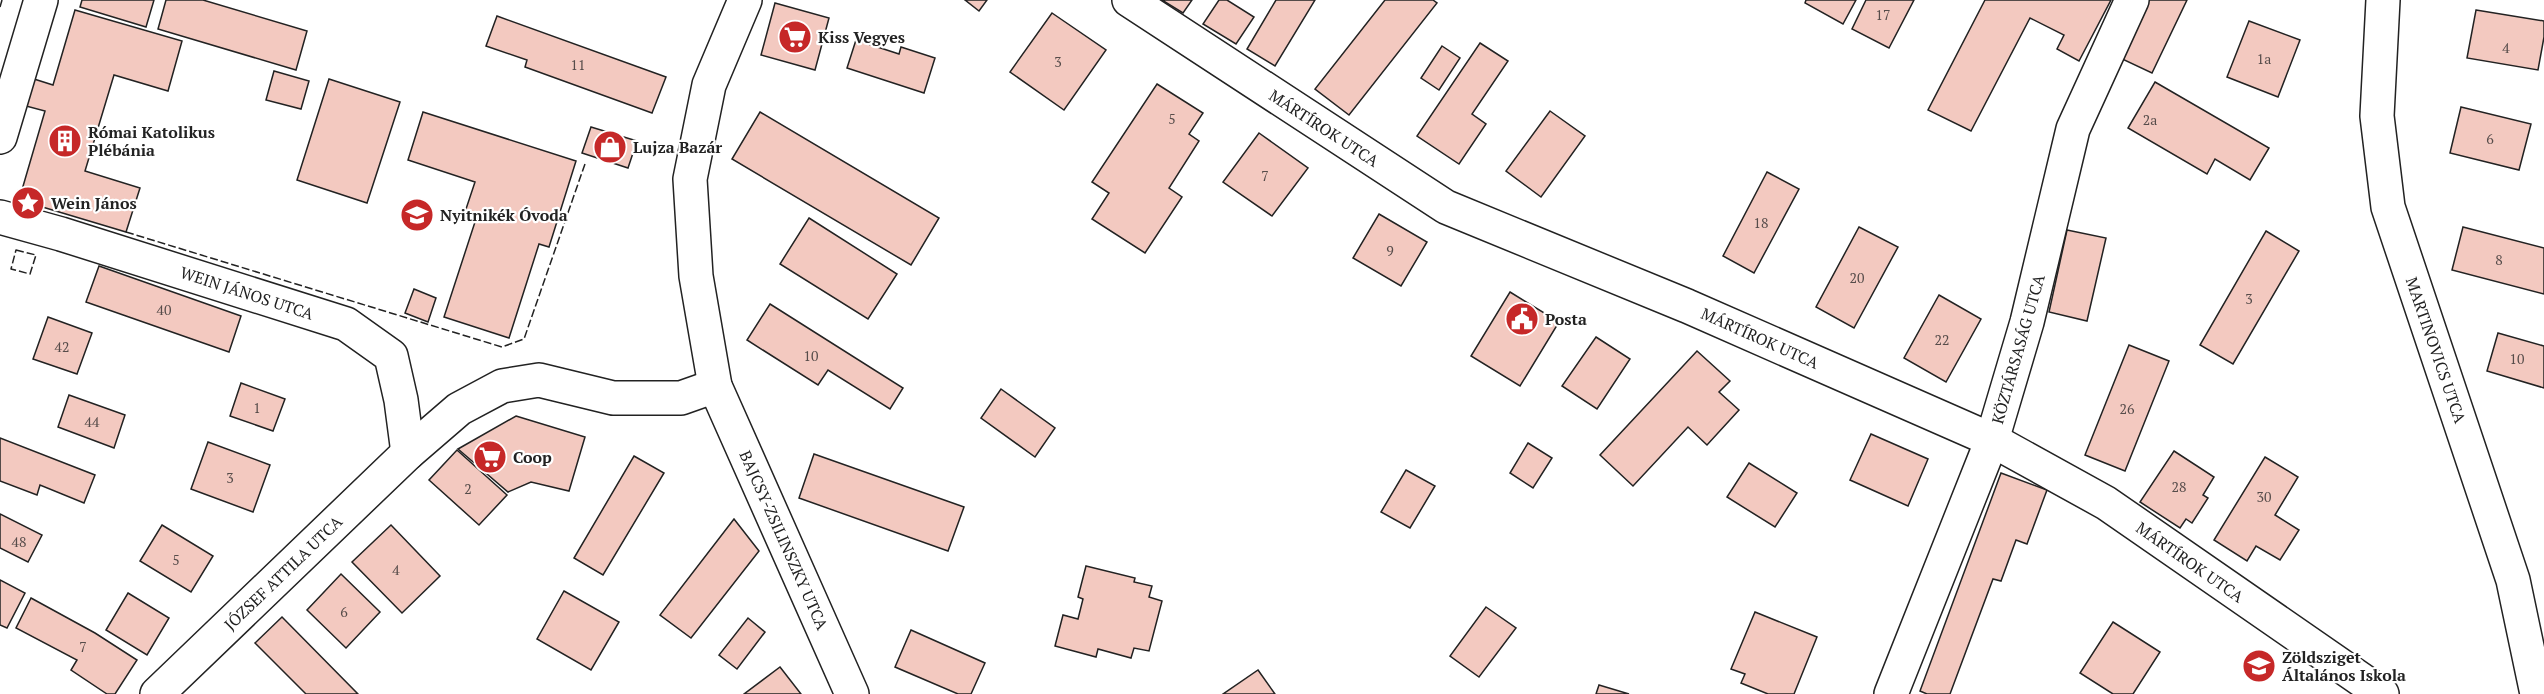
<svg xmlns="http://www.w3.org/2000/svg" width="2544" height="694" font-family="'PT Serif',serif">
	<style>
		.building { fill: #f3c9c0; stroke: #222; stroke-width: 1.5 }
		.lines { fill: none; stroke-linecap: round; stroke-linejoin: round }
		.minor-casing { stroke: #222; stroke-width: 36 }
		.major-casing { stroke: #222; stroke-width: 36 }
		.minor { stroke: #fff; stroke-width: 33 }
		.major { stroke: #fff; stroke-width: 33 }
		.fence { stroke: #222; stroke-width: 1.5; stroke-dasharray: 8 3; stroke-linecap: butt }
		.labels { text-anchor: middle; dominant-baseline: central; stroke-width: 4.5; stroke-linejoin: round; paint-order: stroke }
		.number-label { font-size: 14px; fill: #564c4a }
		.poi-label { font-size: 16px; font-weight: bold; fill: #222; stroke: #fff; text-anchor: start }
		.street-label { font-size: 16px; fill: #222; stroke: #fff }
	</style>
	<rect width="100%" height="100%" fill="#fff"/>
	<!-- building -->
	<g class="building">
		<path d="M82 0H154L146 27 80 7Z"/>
		<path d="M166 0H203L307 31 296 70 158 29Z"/>
		<path d="M965 0H987L979 11Z"/>
		<path d="M1162 0H1192L1183 13Z"/>
		<path d="M1219 0H1227L1254 17 1236 44 1203 24Z"/>
		<path d="M1276 0H1315L1275 66 1247 49Z"/>
		<path d="M1385 0H1433L1437 3 1349 115 1315 89Z"/>
		<path d="M1806 0H1856L1843 24 1805 3Z"/>
		<path d="M1866 0H1914L1889 48 1852 29Z"/>
		<path d="M1985 0H2111L2079 61 2057 49 2064 35 2030 18 1971 131 1928 110Z"/>
		<path d="M2148 0H2187L2152 73 2120 58Z"/>
		<path d="M775 3 829 18 815 70 761 55Z"/>
		<path d="M75 10 182 41 168 91 114 75 85 171 140 188 126 232 19 200 45 111 26 106 34 79 53 85Z"/>
		<path d="M2476 10 2544 21V37L2538 70 2467 58Z"/>
		<path d="M1052 13 1106 50 1064 110 1010 72Z"/>
		<path d="M497 16 666 77 652 113 525 67 527 60 486 46Z"/>
		<path d="M2249 21 2300 40 2278 97 2227 77Z"/>
		<path d="M856 40 899 54 901 47 935 58 924 93 847 68Z"/>
		<path d="M1480 43 1508 61 1472 114 1486 124 1459 164 1417 136Z"/>
		<path d="M1442 46 1460 58 1439 90 1421 78Z"/>
		<path d="M274 71 309 81 301 109 266 100Z"/>
		<path d="M329 79 400 102 367 203 297 180Z"/>
		<path d="M2155 82 2269 148 2250 180 2215 159 2207 174 2128 128Z"/>
		<path d="M1157 84 1203 113 1189 134 1199 141 1169 188 1182 197 1145 253 1092 219 1109 193 1092 182Z"/>
		<path d="M2461 107 2531 124 2519 170 2450 153Z"/>
		<path d="M1550 111 1585 136 1541 197 1506 171Z"/>
		<path d="M423 112 576 161 549 247 539 244 509 338 444 317 475 222 463 218 475 182 408 160Z"/>
		<path d="M760 112 939 218 911 265 732 159Z"/>
		<path d="M591 127 637 141 628 168 582 153Z"/>
		<path d="M1259 133 1308 168 1272 216 1223 182Z"/>
		<path d="M1767 172 1799 189 1754 273 1723 256Z"/>
		<path d="M1379 214 1427 242 1401 286 1353 258Z"/>
		<path d="M809 218 897 274 868 319 780 264Z"/>
		<path d="M1859 227 1898 247 1854 328 1816 307Z"/>
		<path d="M2463 227 2544 248V294L2452 270Z"/>
		<path d="M2067 230 2106 238 2087 321 2049 312Z"/>
		<path d="M2266 231 2299 251 2233 364 2200 345Z"/>
		<path d="M99 266 241 316 229 352 86 302Z"/>
		<path d="M414 289 436 298 428 322 405 313Z"/>
		<path d="M1510 292 1559 322 1520 386 1471 356Z"/>
		<path d="M1939 295 1981 319 1946 382 1904 358Z"/>
		<path d="M770 304 903 388 890 409 828 370 818 385 747 340Z"/>
		<path d="M48 317 92 333 77 374 33 359Z"/>
		<path d="M2498 333 2544 346V388L2487 371Z"/>
		<path d="M1596 337 1630 359 1597 409 1562 386Z"/>
		<path d="M2129 345 2169 361 2125 471 2085 455Z"/>
		<path d="M1697 351 1730 381 1719 392 1739 410 1707 445 1688 427 1633 486 1600 455Z"/>
		<path d="M241 383 285 399 273 431 230 416Z"/>
		<path d="M1001 389 1055 428 1035 457 981 418Z"/>
		<path d="M69 395 125 415 114 448 58 427Z"/>
		<path d="M516 416 585 437 569 491 531 482 508 492 458 449Z"/>
		<path d="M1871 434 1928 459 1908 506 1850 480Z"/>
		<path d="M0 438 95 475 84 503 40 485 37 495 0 481Z"/>
		<path d="M208 442 270 465 253 512 191 489Z"/>
		<path d="M1528 443 1552 458 1533 488 1510 473Z"/>
		<path d="M457 450 507 495 479 525 429 480Z"/>
		<path d="M2174 451 2214 477 2203 495 2208 498 2192 523 2186 519 2180 528 2140 502Z"/>
		<path d="M814 454 964 507 948 551 799 498Z"/>
		<path d="M634 456 664 473 603 575 574 558Z"/>
		<path d="M2265 457 2298 477 2275 515 2299 530 2280 560 2256 546 2247 561 2214 540Z"/>
		<path d="M1749 463 1797 493 1775 527 1727 497Z"/>
		<path d="M1406 470 1435 486 1410 528 1381 512Z"/>
		<path d="M2001 473 2047 490 2027 544 2016 540 2001 581 1993 579 1950 694H1927L1920 691Z"/>
		<path d="M0 514 42 535 28 562 0 548Z"/>
		<path d="M734 519 759 551 691 638 660 615Z"/>
		<path d="M162 525 213 556 191 592 140 561Z"/>
		<path d="M391 525 440 576 402 613 352 562Z"/>
		<path d="M1086 566 1135 578 1134 582 1152 586 1149 597 1162 601 1149 651 1134 648 1131 658 1098 649 1096 657 1055 646 1063 615 1078 619 1083 599 1078 597Z"/>
		<path d="M341 574 380 612 346 648 307 610Z"/>
		<path d="M0 580 25 593 7 628 0 625Z"/>
		<path d="M564 591 619 622 591 670 537 639Z"/>
		<path d="M128 593 169 618 147 655 106 630Z"/>
		<path d="M31 598 95 633 137 660 115 694H107L71 670 77 660 16 628Z"/>
		<path d="M1486 607 1516 628 1479 677 1450 656Z"/>
		<path d="M1755 612 1817 637 1794 694H1768L1741 683 1745 674 1731 669Z"/>
		<path d="M282 617 358 694H306L255 643Z"/>
		<path d="M748 618 765 632 737 669 719 655Z"/>
		<path d="M2113 622 2160 652 2133 694H2113L2080 673Z"/>
		<path d="M911 630 985 663 971 694H958L895 667Z"/>
		<path d="M780 667 801 694H744Z"/>
		<path d="M1258 670 1275 694H1223Z"/>
		<path d="M1599 685 1629 694H1596Z"/>
	</g>
	<g class="lines">
		<defs>
			<g id="minor">
				<path d="M745 0 709 85 690 179 696 276 715 386 852 694"/>
				<path d="M1129 0 1446 207 1687 306 1992 440 2106 503 2382 694"/>
				<path d="M2383 0 2377 116 2388 207 2513 580 2537 694"/>
				<path d="M0 217 61 234 346 324 391 356 401 400 408 453"/>
				<path d="M157 694 408 453 459 409 502 386 539 380 613 398H681L715 386"/>
				<path d="M1891 694 1992 440 2027 322 2073 129 2132 0"/>
			</g>
			<path id="major" d="M0 137 41 0"/>
		</defs>
		<!-- minor casing -->
		<use href="#minor" class="minor-casing"/>
		<!-- major casing -->
		<use href="#major" class="major-casing"/>
		<!-- minor -->
		<use href="#minor" class="minor"/>
		<!-- major -->
		<use href="#major" class="major"/>
		<!-- fence -->
		<g class="fence">
			<path d="M0 7 2 0"/>
			<path d="M126 232 502 347 524 339 586 161"/>
			<path d="M16 250 36 255 30 274 11 269Z"/>
		</g>
	</g>
	<!-- icons -->
	<defs>
		<symbol id="supermarket-disc" viewBox="-11 -11 22 22"><circle r="9.5" fill="#c62828" stroke="#fff"/><path d="M-6-5.5h2.5l.6 2H6L4.5 2H-2.5L-4.4-4H-6ZM-1.5 3.2a1.3 1.3 0 1 0 .1 0ZM3 3.2a1.3 1.3 0 1 0 .1 0Z" fill="#fff"/></symbol>
		<symbol id="building-disc" viewBox="-11 -11 22 22"><circle r="9.5" fill="#c62828" stroke="#fff"/><path d="M-4-6H4V6H1V3H-1V6H-4ZM-2.5-4.3h1.7v1.8h-1.7ZM.8-4.3h1.7v1.8H.8ZM-2.5-1h1.7V.8h-1.7ZM.8-1h1.7V.8H.8Z" fill="#fff"/></symbol>
		<symbol id="shop-disc" viewBox="-11 -11 22 22"><circle r="9.5" fill="#c62828" stroke="#fff"/><path d="M-5-2.5h2.3a2.7 3.5 0 0 1 5.4 0H5L5.5 6h-11ZM-1.5-2.5h3a1.5 2.3 0 0 0-3 0Z" fill="#fff"/></symbol>
		<symbol id="sight-disc" viewBox="-11 -11 22 22"><circle r="9.5" fill="#c62828" stroke="#fff"/><path d="M0-6L1.8-2.2L6-1.7L2.9 1.2L3.7 5.4L0 3.3L-3.7 5.4L-2.9 1.2L-6-1.7L-1.8-2.2Z" fill="#fff"/></symbol>
		<symbol id="school-disc" viewBox="-11 -11 22 22"><circle r="9.5" fill="#c62828" stroke="#fff"/><path d="M0-5L7-2L0 1L-7-2ZM-4 1L0 2.5L4 1V4Q0 6-4 4Z" fill="#fff"/></symbol>
		<symbol id="civic-disc" viewBox="-11 -11 22 22"><circle r="9.5" fill="#c62828" stroke="#fff"/><path d="M-.6-6.5H3V-4.5H.6V-3L4-1V1h2V6H-6V1h2V-1L-.6-3ZM-1.2 2.5V6h2.4V2.5Z" fill="#fff"/></symbol>
	</defs>
	<g fill-rule="evenodd">
		<use href="#supermarket-disc" x="776" y="18" width="38" height="38"/>
		<use href="#building-disc" x="46" y="122" width="38" height="38"/>
		<use href="#shop-disc" x="591" y="128" width="38" height="38"/>
		<use href="#sight-disc" x="9" y="184" width="38" height="38"/>
		<use href="#school-disc" x="398" y="196" width="38" height="38"/>
		<use href="#civic-disc" x="1503" y="300" width="38" height="38"/>
		<use href="#supermarket-disc" x="471" y="438" width="38" height="38"/>
		<use href="#school-disc" x="2240" y="647" width="38" height="38"/>
	</g>
	<g class="labels">
		<!-- number labels -->
		<g class="number-label">
			<text x="1883" y="14">17</text>
			<text x="2506" y="47">4</text>
			<text x="2264" y="58">1a</text>
			<text x="1058" y="61">3</text>
			<text x="578" y="64">11</text>
			<text x="1172" y="118">5</text>
			<text x="2150" y="119">2a</text>
			<text x="2490" y="138">6</text>
			<text x="1265" y="175">7</text>
			<text x="1761" y="222">18</text>
			<text x="1390" y="250">9</text>
			<text x="2499" y="259">8</text>
			<text x="1857" y="277">20</text>
			<text x="2249" y="298">3</text>
			<text x="164" y="309">40</text>
			<text x="1942" y="339">22</text>
			<text x="62" y="346">42</text>
			<text x="811" y="355">10</text>
			<text x="2517" y="358">10</text>
			<text x="257" y="407">1</text>
			<text x="2127" y="408">26</text>
			<text x="92" y="421">44</text>
			<text x="230" y="477">3</text>
			<text x="2179" y="486">28</text>
			<text x="468" y="488">2</text>
			<text x="2264" y="496">30</text>
			<text x="19" y="541">48</text>
			<text x="176" y="559">5</text>
			<text x="396" y="569">4</text>
			<text x="344" y="611">6</text>
			<text x="83" y="646">7</text>
		</g>
		<!-- poi labels -->
		<g class="poi-label">
			<text x="818" y="37">Kiss Vegyes</text>
			<text x="88" y="132">Római Katolikus<tspan x="88" dy="18">Plébánia</tspan></text>
			<text x="633" y="147">Lujza Bazár</text>
			<text x="51" y="203">Wein János</text>
			<text x="440" y="215">Nyitnikék Óvoda</text>
			<text x="1545" y="319">Posta</text>
			<text x="513" y="457">Coop</text>
			<text x="2282" y="657">Zöldsziget<tspan x="2282" dy="18">Általános Iskola</tspan></text>
		</g>
		<!-- street labels -->
		<g class="street-label">
			<text transform="translate(1324 128) rotate(33)">MÁRTÍROK UTCA</text>
			<text transform="translate(247 293) rotate(18)">WEIN JÁNOS UTCA</text>
			<text transform="translate(1760 338) rotate(24)">MÁRTÍROK UTCA</text>
			<text transform="translate(2018 349) rotate(-74)">KÖZTÁRSASÁG UTCA</text>
			<text transform="translate(2436 350) rotate(71)">MARTINOVICS UTCA</text>
			<text transform="translate(784 540) rotate(66)">BAJCSY-ZSILINSZKY UTCA</text>
			<text transform="translate(2190 562) rotate(35)">MÁRTÍROK UTCA</text>
			<text transform="translate(283 573) rotate(-44)">JÓZSEF ATTILA UTCA</text>
		</g>
	</g>
</svg>
